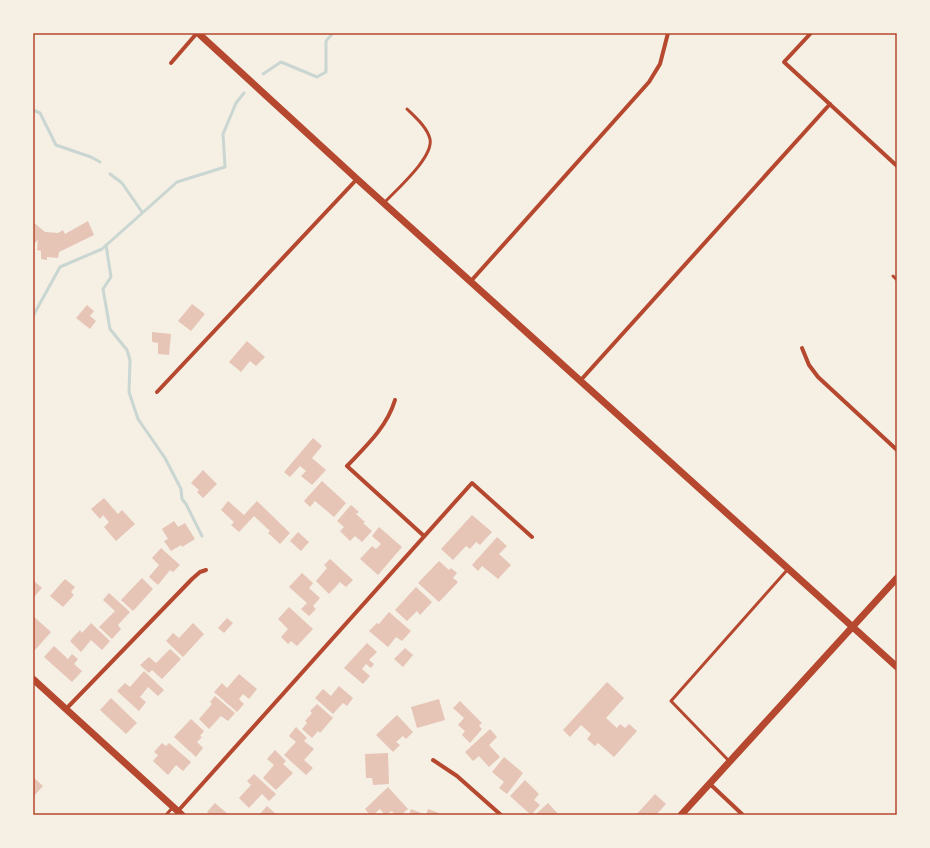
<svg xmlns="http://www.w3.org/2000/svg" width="930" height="848" font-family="'Sofia Sans Condensed',sans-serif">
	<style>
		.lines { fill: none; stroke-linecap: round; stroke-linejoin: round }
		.stream { stroke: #c9d6d2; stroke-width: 3 }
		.building { fill: #e6c5b7 }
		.service { stroke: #b5482f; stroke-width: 3 }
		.minor { stroke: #b5482f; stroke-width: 4 }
		.tertiary { stroke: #b5482f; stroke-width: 7 }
		.neatline { fill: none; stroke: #b5482f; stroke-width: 1.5 }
	</style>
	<rect width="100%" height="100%" fill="#f6efe4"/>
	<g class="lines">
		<!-- stream -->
		<g class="stream">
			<path d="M263 74 281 62 317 77 326 72V41L333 33"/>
			<path d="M33 110 40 113 56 145 91 157 100 162"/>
			<path d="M110 174 122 183 142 212"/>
			<path d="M106 245 111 277 103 289 110 329 127 350 130 360 129 392 138 419 165 458 181 489 182 499 186 504 202 536"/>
			<path d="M33 316 60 267 102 249 177 182 225 167 223 134 236 103 244 93"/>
		</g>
	</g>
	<!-- building -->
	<g class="building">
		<path d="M88 221 94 235 59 252 58 258 47 257V260L41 259V251L37 250 38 240 33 245V222L45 232 58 233 63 230 65 234Z"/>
		<path d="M192 304 205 314 191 331 178 321Z"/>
		<path d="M87 305 94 311 90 316 96 321 90 329 76 318Z"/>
		<path d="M152 332 171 334 169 355 158 354V343L152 342Z"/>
		<path d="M247 341 265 357 256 366 250 361 241 372 229 362Z"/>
		<path d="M313 438 322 446 312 458 326 470 312 485 301 476 306 471 300 466 290 477 284 472Z"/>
		<path d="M203 470 217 484 203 498 197 492 199 490 191 483Z"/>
		<path d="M322 481 346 503 334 517 315 501 310 507 304 501Z"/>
		<path d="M104 498 118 514 122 510 135 524 116 541 104 527 109 522 103 515 100 519 91 509Z"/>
		<path d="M228 501 244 515 257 501 290 533 280 544 268 533 270 531 254 516 239 532 231 525 234 522 221 510Z"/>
		<path d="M351 505 359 512 356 514 365 522 363 523 372 531 362 542 355 536 350 541 340 531 344 527 337 521Z"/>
		<path d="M472 515 492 532 480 545 476 542 470 549 466 546 453 560 441 549Z"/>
		<path d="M174 521 178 527 185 523 195 539 182 547 181 545 171 551 164 541 168 539 162 529Z"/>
		<path d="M379 527 402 547 378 575 360 559 372 546 376 549 381 544 372 536Z"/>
		<path d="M298 532 309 542 301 551 290 541Z"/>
		<path d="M497 537 507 546 499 554 511 565 498 579 482 566 478 571 472 565Z"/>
		<path d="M161 548 180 565 173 572 170 570 158 585 149 577 159 565 152 558Z"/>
		<path d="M330 559 353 580 346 587 340 582 329 594 316 581 327 568 324 565Z"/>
		<path d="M439 561 449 570 451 568 457 573 453 578 458 582 439 602 418 583Z"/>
		<path d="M302 573 313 583 309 588 320 598 313 606 316 609 309 616 301 609 307 603 289 587Z"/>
		<path d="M142 578 153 589 133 611 121 600Z"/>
		<path d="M65 579 75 587 71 592 74 595 63 607 50 596Z"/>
		<path d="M33 580 42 588 33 598Z"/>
		<path d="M416 587 432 602 420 615 417 611 407 621 395 610Z"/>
		<path d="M109 593 130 612 118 625 121 629 112 639 99 627 115 611 103 600Z"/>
		<path d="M289 607 313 629 297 646 291 641 288 644 281 637 288 629 278 619Z"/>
		<path d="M389 612 411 631 402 641 396 637 388 647 369 631 377 623 379 624Z"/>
		<path d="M33 616 51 632 35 650 33 647Z"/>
		<path d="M227 618 233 623 224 633 218 628Z"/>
		<path d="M91 623 110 641 102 650 91 640 81 652 70 641 80 630 82 633Z"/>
		<path d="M193 623 204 634 183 657 166 641 173 633 179 638Z"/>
		<path d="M367 643 377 652 369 660 374 664 371 668 366 664 362 669 370 676 363 684 344 668Z"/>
		<path d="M54 646 68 659 72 654 78 659 74 664 82 671 72 682 44 657Z"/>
		<path d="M405 648 413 655 403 667 394 659Z"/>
		<path d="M170 649 181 659 162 679 152 670 149 673 140 665 149 657 156 663Z"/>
		<path d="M144 671 164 690 158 696 148 687 140 697 146 702 139 711 117 691 125 683 130 687Z"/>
		<path d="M239 674 257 689 249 699 243 694 239 699 244 704 237 712 214 692 222 683 227 688Z"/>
		<path d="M607 682 624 698 606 718 617 728 620 724 625 728 629 724 637 731 614 757 598 743 595 746 587 739 591 734 581 725 570 737 563 730Z"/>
		<path d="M339 686 353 698 347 706 343 703 333 714 315 698 323 689 331 696Z"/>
		<path d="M215 696 235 713 228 721 221 716 209 729 199 719 212 704 210 702Z"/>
		<path d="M111 698 137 723 126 734 100 710Z"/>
		<path d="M439 699 445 720 417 728 411 707Z"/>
		<path d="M460 701 482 723 479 726 482 729 470 743 462 735 465 731 458 725 464 718 453 708Z"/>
		<path d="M317 704 333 718 320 733 318 731 312 738 302 729 307 723 305 721 312 713 310 711Z"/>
		<path d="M397 715 413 732 406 739 403 736 396 742 400 745 393 752 376 735Z"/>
		<path d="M191 719 204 731 200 736 202 737 197 742 203 748 196 757 174 737Z"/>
		<path d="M296 727 307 738 304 741 314 749 304 760 313 768 306 775 284 755 296 742 289 736Z"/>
		<path d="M490 729 497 737 489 745 500 757 489 767 479 756 473 761 465 752Z"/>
		<path d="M162 743 166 746 169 743 191 762 183 771 176 765 168 775 153 761 158 755 154 752Z"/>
		<path d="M275 750 286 761 283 764 293 773 276 790 263 778 274 765 267 759Z"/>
		<path d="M388 753 389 784 373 785 372 778H366L365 754Z"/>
		<path d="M504 757 523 773 507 794 499 788 504 782 492 772Z"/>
		<path d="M254 774 276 794 269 801 262 794 249 808 239 798 251 785 247 781Z"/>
		<path d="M33 777 43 786 34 796 33 795Z"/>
		<path d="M525 780 539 794 534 800 540 805 531 815 510 796Z"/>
		<path d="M388 787 408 809 401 815H395L392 811 385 815 380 809 373 815H370L365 809Z"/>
		<path d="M655 794 666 804 656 815H636Z"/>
		<path d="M215 803 229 815H210L207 812Z"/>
		<path d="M548 803 559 815H535Z"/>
		<path d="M267 806 276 814 259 815Z"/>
		<path d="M411 809 426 815 428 809 439 813 438 815H409Z"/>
	</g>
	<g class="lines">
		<!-- service -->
		<g class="service">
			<path d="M384 203C396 190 434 157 430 139 427 127 415 117 407 109"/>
			<path d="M893 276 897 280"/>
			<path d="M730 762 671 701 788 569"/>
			<path d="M166 815 173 807"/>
		</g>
		<!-- minor -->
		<g class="minor">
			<path d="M811 33 784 62 897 166"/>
			<path d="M171 63 197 33"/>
			<path d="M471 281 649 82 660 64 668 33"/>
			<path d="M802 348 809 365 818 377 897 450"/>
			<path d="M580 381 830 104"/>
			<path d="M157 392 357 179"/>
			<path d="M395 400C387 427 366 446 347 466L424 536"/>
			<path d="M66 709 192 579 200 572 206 570"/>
			<path d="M433 760 457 776 501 815"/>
			<path d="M710 784 743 815"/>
			<path d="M178 811 472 483 532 537"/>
		</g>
		<!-- tertiary -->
		<g class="tertiary">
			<path d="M198 33 357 179 897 667"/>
			<path d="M33 679 182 815"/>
			<path d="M681 815 897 578"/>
		</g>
	</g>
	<!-- border -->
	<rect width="930" height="848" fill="none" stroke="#f6efe4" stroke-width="68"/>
	<rect x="34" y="34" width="862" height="780" class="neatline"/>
</svg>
